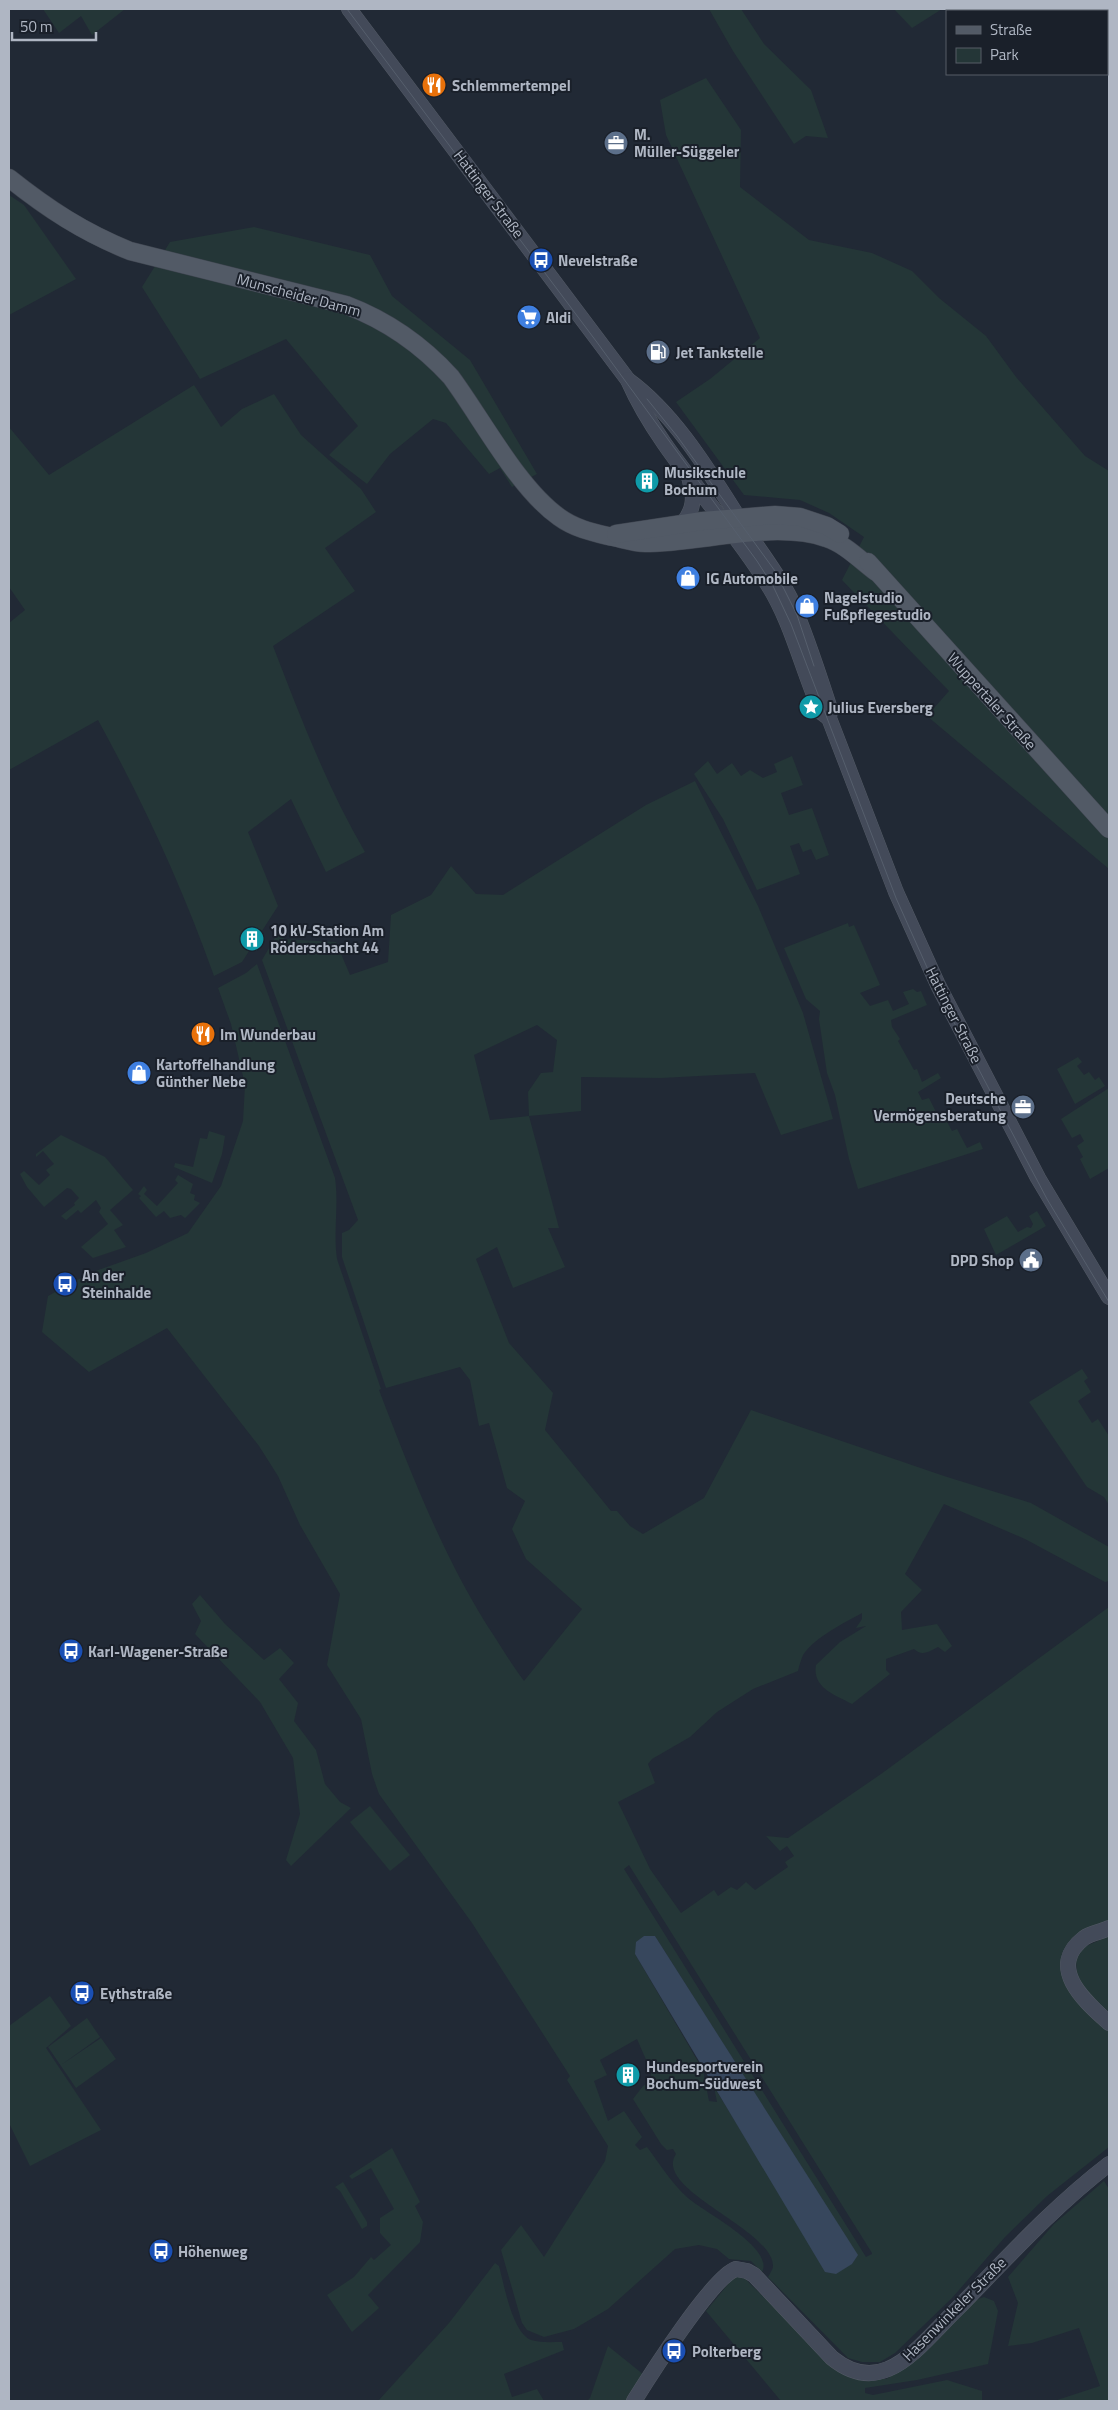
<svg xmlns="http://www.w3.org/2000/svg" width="1118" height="2410" font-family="'Titillium Web',sans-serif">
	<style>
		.green { fill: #243637; fill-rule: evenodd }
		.water { fill: #37475d }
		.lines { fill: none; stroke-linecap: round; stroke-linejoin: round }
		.secondary-casing { stroke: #525964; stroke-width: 16 }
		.primary-casing { stroke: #3e444f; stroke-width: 19 }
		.secondary { stroke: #434a59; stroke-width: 15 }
		.primary { stroke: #525a66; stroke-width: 18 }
		.tram { stroke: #565f6d; stroke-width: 1 }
		.labels { text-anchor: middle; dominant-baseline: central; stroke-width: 4; stroke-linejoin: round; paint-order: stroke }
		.poi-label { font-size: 15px; font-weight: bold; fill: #afb6c3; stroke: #1a202a; text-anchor: start }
		.street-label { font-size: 15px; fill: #afb6c3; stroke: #1a202a }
	</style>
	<rect width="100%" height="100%" fill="#212935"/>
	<!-- green -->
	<g class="green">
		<path d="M43 9H125L92 35 81 16 59 33Z"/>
		<path d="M709 9H741L764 44 811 90 828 138 806 136 794 144 733 51Z"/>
		<path d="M894 9H942L912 28Z"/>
		<path d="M706 78 741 130 740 187 809 240 872 253 912 271 939 298 986 336 1016 377 1085 456 1109 471V869L927 716 949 691 842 580 864 537 829 513 800 500 744 495 676 402 710 379 760 338 666 135 660 100Z"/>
		<path d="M9 195 24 205 76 279 9 315Z"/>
		<path d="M254 227 370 255 392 296 470 360 537 474 512 487 500 468 489 474 446 423 433 419 390 454 367 484 329 455 358 426 286 339 200 379 142 287 170 242Z"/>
		<path d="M194 385 221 427 242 409 274 394 301 435 361 489 376 512 325 548 355 591 273 646C300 716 327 787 365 852L326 872 291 799 248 832 278 906 242 962 214 976C183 888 143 802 98 720L9 770V623L25 610 9 587V427L49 475Z"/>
		<path d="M792 756 803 785 781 793 789 815 812 808 829 855 816 860 811 849 803 852 799 843 790 846 800 874 757 890 723 819 694 774 708 761 717 774 732 763 741 776 750 770 763 778 777 772 774 764Z"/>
		<path d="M695 781 758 906 803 1013 833 1119 781 1135 755 1073 661 1078 581 1077V1111L529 1116 559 1228H548L565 1267 513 1288 497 1247 476 1259 509 1343 553 1393 545 1430 611 1511H617L630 1526 643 1534 704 1498 751 1410 944 1476 1031 1503 1109 1547V1581L1105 1582 1025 1539 944 1504 905 1574 922 1590 901 1612 902 1630 937 1624 952 1646 945 1652 938 1647C930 1651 922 1657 914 1649L886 1659V1670L890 1674 852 1704C835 1695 812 1688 816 1665L840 1642 866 1626 856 1628 862 1619V1613C844 1623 815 1637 803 1655 801 1660 799 1666 798 1671L753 1689 717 1712 690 1737 652 1759 648 1764 655 1783 618 1802 650 1869 681 1913 714 1890 718 1896 731 1887 737 1890 746 1882 755 1890 788 1867 785 1862 794 1856 787 1846 780 1851 766 1836 788 1838 881 1774 1109 1607V1921C1081 1930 1073 1931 1064 1961L1109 2032V2147L1047 2196 1005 2237 952 2298 895 2353 880 2362H862L848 2358 768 2277C770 2274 772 2270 773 2267 775 2229 652 2190 676 2154L673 2149 667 2150 661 2144 633 2099 643 2086 651 2081V2071L637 2039 600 2060 607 2075 594 2081 608 2121 624 2111 642 2137 635 2145 640 2150 647 2147C660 2164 672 2184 688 2198 704 2212 775 2248 762 2272L751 2261 729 2259 717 2249 699 2245 675 2249 608 2309 574 2329 544 2337 527 2330 522 2323 501 2250 521 2225 544 2257 605 2161 608 2146 567 2080 570 2076 472 1923 379 1794 372 1774 361 1719 327 1665 340 1594 300 1525 278 1476 259 1446 167 1328 89 1372 42 1332 48 1296 90 1273 146 1253 188 1233 221 1186 243 1121 245 1085 231 1024 218 988 246 973 257 964 335 1178C339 1205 333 1232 337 1259L381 1389 379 1390C412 1476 445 1562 496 1639 505 1653 514 1668 524 1681L582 1609 526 1559 512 1529 525 1501 507 1488 489 1423 479 1426 470 1380 460 1367 386 1388 342 1257V1233L349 1230 358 1220 262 960 282 926 284 939 336 942 350 975 388 962 391 915 431 895 451 866 476 894 503 895 646 805ZM537 1025 557 1040 553 1072 541 1073 528 1092 529 1116 490 1120 474 1055ZM629 1865 872 2253V2254L866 2257 624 1869ZM644 1936H655L857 2255 852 2264 745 2137 714 2087 717 2102 709 2101 703 2070 635 1954Z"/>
		<path d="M848 923 849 927 854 925 880 985 860 993 870 1006 888 1000 893 1011 909 1004 903 992 913 989 917 992 921 991 927 1005 891 1020 892 1027 900 1039 898 1041 914 1070 917 1069 922 1082 938 1073 941 1078 918 1092 922 1100 929 1098 937 1114 942 1112 952 1131 957 1129 967 1148 980 1142 983 1149 858 1189 849 1159 835 1095 827 1073 819 1019 820 1011 806 999 784 948Z"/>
		<path d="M1078 1057 1082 1062 1077 1066 1084 1075 1089 1072 1095 1080 1099 1077 1105 1086 1075 1104 1057 1069Z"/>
		<path d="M1109 1088V1168L1090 1179 1080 1159 1083 1157 1077 1146 1084 1141 1080 1134 1072 1138 1061 1119Z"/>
		<path d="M209 1131 225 1136 222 1154 212 1183 174 1167 175 1163 193 1167 200 1138 207 1139Z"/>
		<path d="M61 1135 105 1157 133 1190 110 1210 123 1225 114 1230 126 1247 93 1258 81 1247 108 1224 99 1212 101 1208 96 1200 81 1213 78 1210 66 1220 61 1216 75 1205 74 1203 79 1198 71 1189 67 1188 44 1207 27 1187 20 1174 24 1171 39 1185 50 1175 46 1170 54 1164 43 1151 36 1157V1154Z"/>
		<path d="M178 1175 193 1184 190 1193 195 1195 194 1200 200 1203 185 1218 181 1215 170 1218 164 1211 156 1217 139 1198 141 1196 138 1194 144 1186 147 1190 144 1194 157 1206 178 1183 175 1180Z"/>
		<path d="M1037 1211 1046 1226 996 1255 984 1229 1007 1216 1018 1232 1027 1227 1031 1228 1033 1224 1029 1216Z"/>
		<path d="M1082 1369 1088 1378 1084 1381 1091 1392 1078 1401 1092 1423 1098 1419 1109 1436V1505L1104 1497 1087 1487 1029 1402Z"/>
		<path d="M200 1595 225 1624 264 1660 280 1648 294 1663 279 1679 298 1703 294 1721 316 1750 325 1784 340 1802 351 1808 291 1866 286 1860 300 1814 293 1758 260 1702 195 1634 201 1621 192 1604Z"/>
		<path d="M370 1806 410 1855 390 1871 350 1822Z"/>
		<path d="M1109 1936V2012L1083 1988 1077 1973 1076 1959 1082 1948Z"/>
		<path d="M50 1996 71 2026 46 2048 101 2130 30 2166 9 2123V2026Z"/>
		<path d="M87 2018 100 2037 61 2065 101 2038 116 2059 76 2088 48 2047Z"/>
		<path d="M392 2148 420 2202 415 2206 423 2222 420 2242 368 2295 379 2308 352 2332 327 2295 354 2277 371 2257 374 2260 391 2245 380 2233V2218L394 2209 371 2168 352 2179 349 2176Z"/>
		<path d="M1104 2181 1109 2189V2401H1054L1100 2386 1079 2328 1032 2343 1008 2346 1018 2303 1008 2277 1054 2224Z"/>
		<path d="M343 2182 367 2222V2226L362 2229 340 2191 335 2187Z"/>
		<path d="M495 2263 499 2266C504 2284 512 2332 531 2340 541 2343 552 2342 562 2342L564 2350 504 2374 512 2397 537 2389 544 2401H378L449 2323Z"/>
		<path d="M738 2272 779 2312 861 2378 886 2379 908 2366 973 2301 984 2297 994 2301 998 2311 988 2364 917 2380 865 2388V2393L873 2395 947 2380 982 2391V2401H781L706 2311Z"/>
		<path d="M608 2346 644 2375 628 2401H587L590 2398Z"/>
	</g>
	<!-- water -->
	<path class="water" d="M644 1936H655L858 2255 852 2264 836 2274 825 2272 635 1954 636 1942Z"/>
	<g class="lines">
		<defs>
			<g id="secondary">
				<path d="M349 9 628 380C661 455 724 513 767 583 792 622 802 669 821 712L829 718"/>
				<path d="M628 380C679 417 715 482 749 534 763 556 778 575 790 598 806 634 818 672 830 709L829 718 896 892 938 985 1038 1178 1109 1297"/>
				<path d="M683 523C694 510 695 497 690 481"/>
				<path d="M1109 1928C1101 1932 1091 1933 1084 1938 1045 1968 1087 2003 1109 2023"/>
				<path d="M634 2401C649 2377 713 2276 736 2269L747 2271 754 2275 832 2358C848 2371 867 2378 888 2369 912 2360 938 2327 957 2309 1006 2259 1053 2207 1109 2164"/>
			</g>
			<g id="primary">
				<path d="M9 178C48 209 83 232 130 251L346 305C388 321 421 344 451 377 482 419 518 488 559 517 574 528 591 532 608 536 620 538 633 543 645 543 701 543 774 520 826 538 845 544 860 560 876 572"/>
				<path d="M616 534 702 521 775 515 800 517 827 526 840 534"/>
				<path d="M868 562 1109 829"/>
			</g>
		</defs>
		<!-- secondary casing -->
		<use href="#secondary" class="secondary-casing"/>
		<!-- primary casing -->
		<use href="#primary" class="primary-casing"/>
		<!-- secondary -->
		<use href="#secondary" class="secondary"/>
		<!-- primary -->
		<use href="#primary" class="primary"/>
		<!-- tram -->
		<g class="tram">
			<path d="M347 9 596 341 757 561 773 586 791 624 896 898 938 992 1047 1199 1109 1302"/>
			<path d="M647 399 677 436 775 571 797 615 814 666"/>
		</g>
	</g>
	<!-- icons -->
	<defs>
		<symbol id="restaurant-disc" viewBox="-11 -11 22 22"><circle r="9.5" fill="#e8710a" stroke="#1a202a"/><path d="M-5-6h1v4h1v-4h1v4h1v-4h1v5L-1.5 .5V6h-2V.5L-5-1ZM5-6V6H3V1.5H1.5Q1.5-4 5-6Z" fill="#fff"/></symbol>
		<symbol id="office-disc" viewBox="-11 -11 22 22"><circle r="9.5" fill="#5c6f8a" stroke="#1a202a"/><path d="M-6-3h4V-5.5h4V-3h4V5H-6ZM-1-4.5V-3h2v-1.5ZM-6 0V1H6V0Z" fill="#fff"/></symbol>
		<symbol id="bus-disc" viewBox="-11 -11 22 22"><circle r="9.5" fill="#1a4fb4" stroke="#1a202a"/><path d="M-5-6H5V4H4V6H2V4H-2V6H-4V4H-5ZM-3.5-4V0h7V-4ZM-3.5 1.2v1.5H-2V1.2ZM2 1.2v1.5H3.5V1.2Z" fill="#fff"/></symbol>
		<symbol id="supermarket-disc" viewBox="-11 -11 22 22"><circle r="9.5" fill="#3f7fe0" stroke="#1a202a"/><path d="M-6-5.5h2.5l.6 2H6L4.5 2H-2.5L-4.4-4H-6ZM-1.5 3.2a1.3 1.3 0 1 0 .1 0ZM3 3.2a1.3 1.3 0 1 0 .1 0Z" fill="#fff"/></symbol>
		<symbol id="fuel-disc" viewBox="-11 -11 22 22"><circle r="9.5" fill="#5c6f8a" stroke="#1a202a"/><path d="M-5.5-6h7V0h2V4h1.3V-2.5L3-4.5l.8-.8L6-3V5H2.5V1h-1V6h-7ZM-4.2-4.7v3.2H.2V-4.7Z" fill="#fff"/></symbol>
		<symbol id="building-disc" viewBox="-11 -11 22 22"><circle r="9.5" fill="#0f9aa8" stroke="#1a202a"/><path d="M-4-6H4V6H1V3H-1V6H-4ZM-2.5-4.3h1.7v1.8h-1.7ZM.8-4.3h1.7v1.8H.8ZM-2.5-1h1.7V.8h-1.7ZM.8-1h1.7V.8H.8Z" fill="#fff"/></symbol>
		<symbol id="shop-disc" viewBox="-11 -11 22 22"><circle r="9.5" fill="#3f7fe0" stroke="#1a202a"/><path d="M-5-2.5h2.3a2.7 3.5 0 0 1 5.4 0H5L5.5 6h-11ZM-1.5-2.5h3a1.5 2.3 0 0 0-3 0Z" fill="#fff"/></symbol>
		<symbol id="sight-disc" viewBox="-11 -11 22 22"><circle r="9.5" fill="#0f9aa8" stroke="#1a202a"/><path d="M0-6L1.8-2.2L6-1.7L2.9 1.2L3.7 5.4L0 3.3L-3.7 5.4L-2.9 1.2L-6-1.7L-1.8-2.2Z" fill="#fff"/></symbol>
		<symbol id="civic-disc" viewBox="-11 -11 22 22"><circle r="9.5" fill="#5c6f8a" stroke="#1a202a"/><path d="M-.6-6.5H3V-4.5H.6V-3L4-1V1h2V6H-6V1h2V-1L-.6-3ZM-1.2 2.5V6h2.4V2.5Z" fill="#fff"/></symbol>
	</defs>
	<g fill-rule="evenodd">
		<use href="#restaurant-disc" x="420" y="71" width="28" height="28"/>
		<use href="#office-disc" x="602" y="129" width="28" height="28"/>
		<use href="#bus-disc" x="527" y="246" width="28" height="28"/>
		<use href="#supermarket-disc" x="515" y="303" width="28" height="28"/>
		<use href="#fuel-disc" x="644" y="338" width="28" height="28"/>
		<use href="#building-disc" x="633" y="467" width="28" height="28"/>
		<use href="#shop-disc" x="674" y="564" width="28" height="28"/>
		<use href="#shop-disc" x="793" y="592" width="28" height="28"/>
		<use href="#sight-disc" x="797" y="693" width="28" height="28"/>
		<use href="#building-disc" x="238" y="925" width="28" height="28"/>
		<use href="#restaurant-disc" x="189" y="1020" width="28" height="28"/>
		<use href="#shop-disc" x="125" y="1059" width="28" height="28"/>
		<use href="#office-disc" x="1009" y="1093" width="28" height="28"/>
		<use href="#civic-disc" x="1017" y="1246" width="28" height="28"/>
		<use href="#bus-disc" x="51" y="1270" width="28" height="28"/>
		<use href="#bus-disc" x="57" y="1637" width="28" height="28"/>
		<use href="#bus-disc" x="68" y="1979" width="28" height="28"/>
		<use href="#building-disc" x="614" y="2061" width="28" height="28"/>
		<use href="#bus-disc" x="147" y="2237" width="28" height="28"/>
		<use href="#bus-disc" x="660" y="2337" width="28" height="28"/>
	</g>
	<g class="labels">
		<!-- poi labels -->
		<g class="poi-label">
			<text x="452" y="85">Schlemmertempel</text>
			<text x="634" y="134">M.<tspan x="634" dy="17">Müller-Süggeler</tspan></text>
			<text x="558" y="260">Nevelstraße</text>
			<text x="546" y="317">Aldi</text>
			<text x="676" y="352">Jet Tankstelle</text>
			<text x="664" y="472">Musikschule<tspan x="664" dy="17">Bochum</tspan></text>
			<text x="706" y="578">IG Automobile</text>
			<text x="824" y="597">Nagelstudio<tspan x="824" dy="17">Fußpflegestudio</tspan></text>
			<text x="828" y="707">Julius Eversberg</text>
			<text x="270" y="930">10 kV-Station Am<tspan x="270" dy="17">Röderschacht 44</tspan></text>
			<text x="220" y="1034">Im Wunderbau</text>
			<text x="156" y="1064">Kartoffelhandlung<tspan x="156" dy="17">Günther Nebe</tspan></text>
			<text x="1006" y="1098" text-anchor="end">Deutsche<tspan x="1006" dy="17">Vermögensberatung</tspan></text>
			<text x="1014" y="1260" text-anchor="end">DPD Shop</text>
			<text x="82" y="1275">An der<tspan x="82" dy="17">Steinhalde</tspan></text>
			<text x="88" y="1651">Karl-Wagener-Straße</text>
			<text x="100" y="1993">Eythstraße</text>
			<text x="646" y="2066">Hundesportverein<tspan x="646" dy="17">Bochum-Südwest</tspan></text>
			<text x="178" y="2251">Höhenweg</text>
			<text x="692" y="2351">Polterberg</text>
		</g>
		<!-- street labels -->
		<g class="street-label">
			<text transform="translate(489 194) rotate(53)">Hattinger Straße</text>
			<text transform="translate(299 295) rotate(15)">Munscheider Damm</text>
			<text transform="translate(992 701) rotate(48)">Wuppertaler Straße</text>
			<text transform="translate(954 1015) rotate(63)">Hattinger Straße</text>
			<text transform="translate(954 2309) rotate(-45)">Hasenwinkeler Straße</text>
		</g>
	</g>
	<!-- border -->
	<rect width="1118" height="2410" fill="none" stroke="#afb6c3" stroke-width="20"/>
	<!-- legend -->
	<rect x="946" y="10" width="162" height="65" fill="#1a202a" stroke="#565c67"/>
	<rect x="956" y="26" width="25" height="8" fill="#525a66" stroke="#565c67"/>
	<text x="990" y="35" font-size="15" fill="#afb6c3">Straße</text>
	<rect x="956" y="48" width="25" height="15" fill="#243637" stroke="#565c67"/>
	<text x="990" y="60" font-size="15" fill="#afb6c3">Park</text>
	<!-- scale -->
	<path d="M12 32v8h84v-8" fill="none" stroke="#afb6c3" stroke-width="2.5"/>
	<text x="20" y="32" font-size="15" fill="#afb6c3" stroke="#1a202a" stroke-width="4" paint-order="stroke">50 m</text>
</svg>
